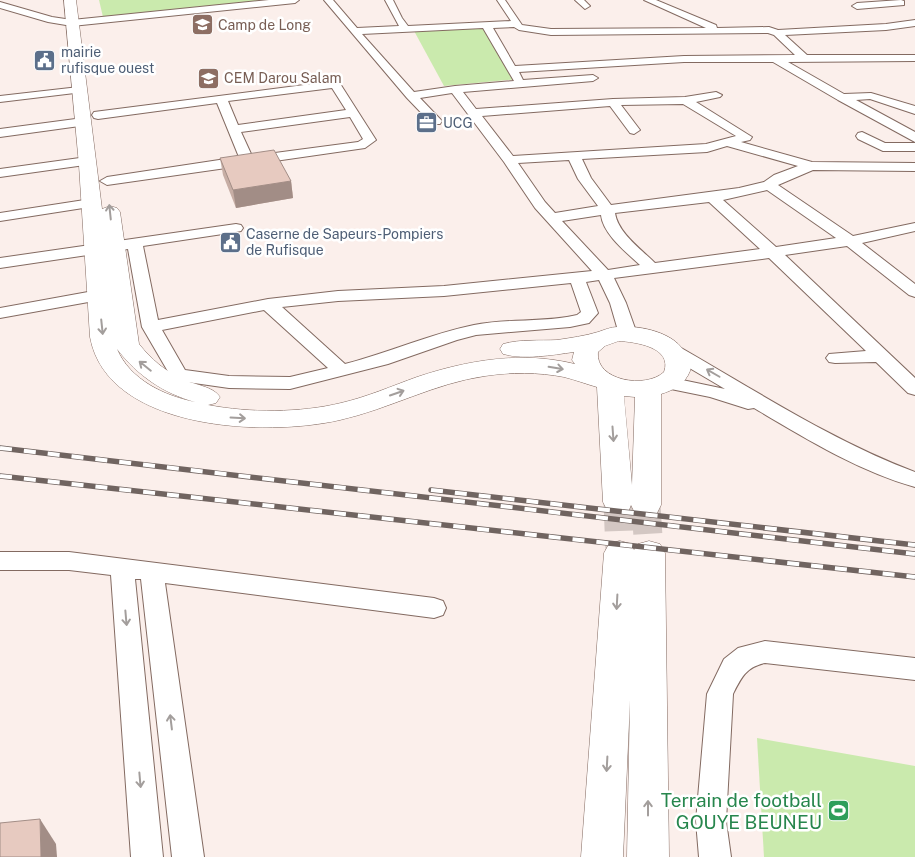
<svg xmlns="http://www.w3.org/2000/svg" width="915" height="857" font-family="'Public Sans',sans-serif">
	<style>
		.green { fill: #caeaad }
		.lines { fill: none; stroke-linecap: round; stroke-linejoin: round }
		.primary-tunnel { stroke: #d3c7c3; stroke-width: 29; stroke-dasharray: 29 14; stroke-linecap: butt }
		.minor-casing { stroke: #836a61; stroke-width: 2 }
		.primary-casing { stroke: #836a61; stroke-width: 1 }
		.minor { fill: #fff; fill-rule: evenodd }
		.primary { fill: #fff; fill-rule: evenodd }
		.rail-casing { stroke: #706460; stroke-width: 5.5 }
		.rail { stroke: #fff; stroke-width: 4; stroke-dasharray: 12; stroke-linecap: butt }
		.wall { fill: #c7aea5 }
		.shaded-wall { fill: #a28d86 }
		.building { fill: #e7cac0; stroke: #a28d86 }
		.oneway { stroke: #a39e9c }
		.labels { text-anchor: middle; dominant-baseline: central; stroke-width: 5; stroke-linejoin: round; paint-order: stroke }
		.far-education-label { font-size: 14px; fill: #785e54; stroke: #fff; text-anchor: start }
		.far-service-label { font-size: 14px; fill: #4e5e75; stroke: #fff; text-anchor: start }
		.near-leisure-label { font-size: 19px; fill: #27864d; stroke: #fff; text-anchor: end }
	</style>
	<rect width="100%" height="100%" fill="#fbefeb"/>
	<!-- green -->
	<g class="green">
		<path d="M99 0H278L103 17Z"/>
		<path d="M486 26 519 79 444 86 413 29Z"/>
		<path d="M757 738 915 766V857H764Z"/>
	</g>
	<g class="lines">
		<!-- primary-tunnel -->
		<g class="primary-tunnel">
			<path d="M618 502 620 553"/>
			<path d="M646 505 649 553"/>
		</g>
		<defs>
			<g id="minor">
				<path d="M269 0H299L295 3 72 26 48 22 0 8V2L52 17 72 20Z"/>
				<path d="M324 0H333L357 28 399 26 385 0H393L402 18 408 26 511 21 497 0H505L522 25 551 29 706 28 644 0H656L716 25 717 28 769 27 778 30 886 24 915 20V26L886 30 785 35 807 55H915V61L788 62 844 94 871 93 915 106V114L870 99 856 100 915 132V142L838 100 773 62H684L519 72 523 80 593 75 598 78 593 81 463 92 476 109 613 99 685 97 716 92 722 95 720 97 696 102 752 137 750 140 741 142 812 162 915 163V171L813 170 778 185 853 236 915 223V231L862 243 915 284V297L909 295 847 246 785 255 915 378V395L908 393 876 362 835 363 829 362 826 358 829 354 866 351 769 258 614 278 626 303 637 334 634 338 628 339 622 338 619 334 610 303 599 280 586 282 598 313 589 323 570 327 476 335 457 340 388 364 290 389 229 388 187 382 184 390 177 392 170 390 168 386 170 375 142 327 128 249 0 268V258L236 224 241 225 243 228 241 231 236 232 143 246 158 320 268 299 338 291 444 286 592 271 535 208 504 162 452 93 420 98 442 121 440 124H432L407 98ZM514 27 519 30 551 35 768 33 774 35 795 55 684 56 515 66 493 28ZM483 28 514 81 455 86 414 92 362 34ZM683 104 736 136 706 144 513 156 482 116 610 106 630 133 634 134 640 130 621 105ZM727 146 798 166 774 175 764 182 739 188 611 205 591 178 582 159 707 152ZM569 160 578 179 598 206 555 213 545 202 518 163ZM767 190 836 238 776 247 723 200ZM709 202 760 249 655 263C641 249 618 233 615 213ZM601 215C603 234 626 252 640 265L608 270 562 221ZM571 283 581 312 577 315C543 323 508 318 474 325 430 334 388 353 345 364L282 307 338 301 444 296ZM264 310 328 368 290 377 229 376 185 370 162 330Z"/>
				<path d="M575 0H584L590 6 585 9Z"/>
				<path d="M901 0 904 1V5L857 9 852 6 857 3Z"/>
				<path d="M335 81 339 82 376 140 365 148 107 185 100 181 107 177 239 157 217 103 98 119 94 118 92 115 94 112ZM332 88 346 110 238 125 228 101ZM350 117 363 139 358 142 252 156 241 132Z"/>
				<path d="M79 87 85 90 83 92 0 102V96Z"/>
				<path d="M83 118 87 119 89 122 87 125 0 137V129Z"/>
				<path d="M862 132 885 143H915V151H883L858 139 856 136 858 133Z"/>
				<path d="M87 157 92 158 94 161 92 164 0 177V169Z"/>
				<path d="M91 199 96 200 98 203 96 206 0 221V213Z"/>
				<path d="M99 290 105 291 107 295 105 299 0 318V308Z"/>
				<path d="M670 344 676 345C755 390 830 440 915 472V487C858 471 805 438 754 408L748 409 710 397 661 387 659 383 661 379 668 377 725 389 664 353 661 349 664 345Z"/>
				<path d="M0 552H69L434 598 443 601 446 608 443 615 434 618 165 583 204 857H172L141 579H135L163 857H131L111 575 69 570H0Z"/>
				<path d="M765 641 915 658V680L765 663C746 667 741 678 733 694L726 821 731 857H699L696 821 707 694 724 659 738 648Z"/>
			</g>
			<g id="primary">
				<path d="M64 0H76L102 209 110 206 117 208 120 212 139 344C151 359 165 371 182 379 194 385 213 386 220 397L216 403 208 405C250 413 300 413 341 403 367 397 392 386 417 377 468 360 522 351 575 364L572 360 574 352C552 355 525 360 503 354L500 349 503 344C521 339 539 341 557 340 570 338 585 336 598 332 604 330 611 327 617 327 637 325 668 331 681 347 687 354 693 362 690 371 685 384 674 390 661 394V505L657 513 646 516 635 513 631 505 629 510 618 513 607 510 603 502 597 387C586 384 576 380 564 377 538 372 511 372 485 376 435 383 389 409 340 420 267 437 107 431 90 337L79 165ZM619 341C635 342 673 347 664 372 646 389 595 381 598 352L605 346ZM117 349C138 376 163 393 195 402 165 396 130 380 117 349ZM624 396 635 397 632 485Z"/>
				<path d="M620 541 631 544 634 550 638 544 649 541 660 544 665 553 669 857H627L630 700 623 857H581L604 553 609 544Z"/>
			</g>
		</defs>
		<!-- minor casing -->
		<use href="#minor" class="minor-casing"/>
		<!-- primary casing -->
		<use href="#primary" class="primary-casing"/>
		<!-- minor -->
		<use href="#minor" class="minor"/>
		<!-- primary -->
		<use href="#primary" class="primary"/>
		<defs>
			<g id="rail">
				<path d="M0 448 915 554"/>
				<path d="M0 476 915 577"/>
				<path d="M431 490 915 545"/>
			</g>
		</defs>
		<!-- rail casing -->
		<use href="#rail" class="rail-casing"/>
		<!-- rail -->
		<use href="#rail" class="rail"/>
	</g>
	<!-- wall -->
	<path class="wall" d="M220 158 291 181 293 198 236 208 223 175Z"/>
	<!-- shaded-wall -->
	<g class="shaded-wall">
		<path d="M291 181 293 198 236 208 233 190Z"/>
		<path d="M40 819 56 844 57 857H41Z"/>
	</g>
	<!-- building -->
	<g class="building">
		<path d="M274 150 291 181 233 190 220 158Z"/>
		<path d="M40 819 41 857H0V823Z"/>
	</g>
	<!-- one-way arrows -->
	<defs><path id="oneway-shaft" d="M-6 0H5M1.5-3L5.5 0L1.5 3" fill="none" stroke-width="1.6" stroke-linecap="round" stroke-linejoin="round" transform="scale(1.25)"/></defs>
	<g class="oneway">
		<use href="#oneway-shaft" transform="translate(110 212) rotate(-96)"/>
		<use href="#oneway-shaft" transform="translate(102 327) rotate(84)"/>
		<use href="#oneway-shaft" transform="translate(145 366) rotate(-141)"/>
		<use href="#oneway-shaft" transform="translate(556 368) rotate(9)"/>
		<use href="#oneway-shaft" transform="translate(713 373) rotate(-150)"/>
		<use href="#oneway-shaft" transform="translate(397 393) rotate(-19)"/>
		<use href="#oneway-shaft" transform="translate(238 418) rotate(3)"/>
		<use href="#oneway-shaft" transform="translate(613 434) rotate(86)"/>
		<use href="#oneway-shaft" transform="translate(617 602) rotate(93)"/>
		<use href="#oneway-shaft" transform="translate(126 618) rotate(85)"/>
		<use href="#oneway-shaft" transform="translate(171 722) rotate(-97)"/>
		<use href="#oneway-shaft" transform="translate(607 764) rotate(93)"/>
		<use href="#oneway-shaft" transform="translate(140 780) rotate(85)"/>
		<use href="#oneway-shaft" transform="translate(648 808) rotate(-90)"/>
	</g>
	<!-- icons -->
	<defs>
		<symbol id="school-square" viewBox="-11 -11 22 22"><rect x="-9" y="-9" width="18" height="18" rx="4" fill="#8d6e63" stroke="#fff"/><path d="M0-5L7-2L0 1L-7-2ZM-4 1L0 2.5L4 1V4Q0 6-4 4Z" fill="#fff"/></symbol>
		<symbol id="civic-square" viewBox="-11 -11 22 22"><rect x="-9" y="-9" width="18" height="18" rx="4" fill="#5c6f8a" stroke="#fff"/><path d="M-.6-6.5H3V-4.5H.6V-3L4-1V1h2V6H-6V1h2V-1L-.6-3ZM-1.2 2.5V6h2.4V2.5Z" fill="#fff"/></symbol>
		<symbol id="office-square" viewBox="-11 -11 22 22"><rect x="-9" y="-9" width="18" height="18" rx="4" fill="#5c6f8a" stroke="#fff"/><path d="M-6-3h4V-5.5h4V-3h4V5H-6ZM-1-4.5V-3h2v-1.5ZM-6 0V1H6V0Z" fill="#fff"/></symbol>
		<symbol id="stadium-square" viewBox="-11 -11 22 22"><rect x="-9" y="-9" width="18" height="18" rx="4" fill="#2e9e5b" stroke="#fff"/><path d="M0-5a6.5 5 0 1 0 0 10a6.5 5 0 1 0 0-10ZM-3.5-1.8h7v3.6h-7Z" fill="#fff"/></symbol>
	</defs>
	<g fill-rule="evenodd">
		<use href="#school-square" x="190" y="12" width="25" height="25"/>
		<use href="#civic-square" x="32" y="48" width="25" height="25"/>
		<use href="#school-square" x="196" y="66" width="25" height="25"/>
		<use href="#office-square" x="414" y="110" width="25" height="25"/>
		<use href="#civic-square" x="218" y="230" width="25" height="25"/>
		<use href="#stadium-square" x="826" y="798" width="25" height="25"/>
	</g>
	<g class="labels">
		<!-- far-education labels -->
		<g class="far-education-label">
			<text x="218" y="25">Camp de Long</text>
			<text x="224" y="78">CEM Darou Salam</text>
		</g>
		<!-- far-service labels -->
		<g class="far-service-label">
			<text x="61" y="52">mairie<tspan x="61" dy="16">rufisque ouest</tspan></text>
			<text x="443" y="123">UCG</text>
			<text x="246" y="234">Caserne de Sapeurs-Pompiers<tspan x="246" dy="16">de Rufisque</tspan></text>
		</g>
		<!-- near-leisure labels -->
		<g class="near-leisure-label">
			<text x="822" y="800">Terrain de football<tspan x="822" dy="22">GOUYE BEUNEU</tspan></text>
		</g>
	</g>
</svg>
